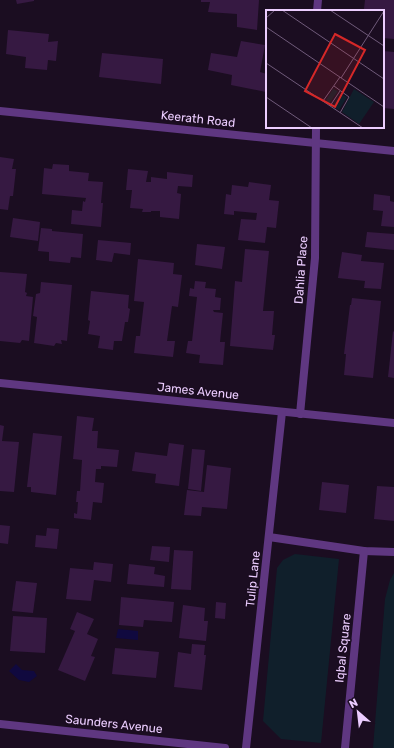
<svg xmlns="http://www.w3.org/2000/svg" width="394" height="748" font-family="Rubik,sans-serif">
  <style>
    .green { fill: #101f2b }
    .water { fill: #10093f }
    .building { fill: #361942 }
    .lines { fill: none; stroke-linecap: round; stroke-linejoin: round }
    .service { stroke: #5f3781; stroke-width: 8 }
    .minor { stroke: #5f3781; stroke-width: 8 }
    .tertiary { stroke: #5f3781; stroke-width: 8 }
    .labels { text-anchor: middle; stroke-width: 3; stroke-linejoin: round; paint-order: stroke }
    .street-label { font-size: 12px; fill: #eccdff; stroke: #1b0d21 }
    .inset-road { fill: none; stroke: #6f5a7a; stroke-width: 1 }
    .view { fill: #d62828; fill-opacity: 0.15; stroke: #d62828; stroke-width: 2 }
    .inset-edge { fill: none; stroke: #eccdff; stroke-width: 2 }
  </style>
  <rect width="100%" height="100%" fill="#1b0d21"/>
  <g class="green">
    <polygon points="295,554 339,559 321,743 281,739 263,721 277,568 283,560"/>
    <polygon points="394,573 394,748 373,748 385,599 390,580"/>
  </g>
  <g class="water">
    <polygon points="118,629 138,631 138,640 116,638"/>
    <polygon points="16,664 22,670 34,671 37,676 29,682 19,680 9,671"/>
  </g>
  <g class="building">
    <polygon points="16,0 34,0 34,1 17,4"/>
    <polygon points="201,0 259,0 257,30 237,27 237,14 208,12 210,2 201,2"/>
    <polygon points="365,0 394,0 394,39 383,38 383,11 367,11 367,9 364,9"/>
    <polygon points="8,30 49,34 48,42 58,41 56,61 48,60 47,70 25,68 26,57 6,54"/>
    <polygon points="241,41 265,45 260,72 267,74 266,92 231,85 232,75 208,70 211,53 237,57"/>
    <polygon points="383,51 394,52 394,109 383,108"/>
    <polygon points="102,53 163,59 161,84 99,77"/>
    <polygon points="0,157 14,159 12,169 16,169 13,196 10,196 8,210 0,209"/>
    <polygon points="53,164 69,165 69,171 89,173 88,181 103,182 101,203 103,203 101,227 71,224 72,210 82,211 83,201 85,202 86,198 42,194 44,168 52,169"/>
    <polygon points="128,169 148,171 146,182 151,182 151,177 167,179 167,172 193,175 192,187 178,186 177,193 181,194 179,219 160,217 160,211 151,211 151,212 142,212 143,209 130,208 132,190 126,190"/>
    <polygon points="249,182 271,185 269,200 279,201 276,228 267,227 265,243 238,240 241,219 256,220 257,213 234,211 234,215 224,214 226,194 231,195 232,185 248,187"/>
    <polygon points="374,194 390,196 390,201 394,202 394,227 381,226 383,211 373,210"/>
    <polygon points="13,218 40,222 38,241 10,237"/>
    <polygon points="41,228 52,229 52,231 83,234 81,258 71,257 70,263 49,261 49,252 38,251"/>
    <polygon points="367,232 394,234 394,250 365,247"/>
    <polygon points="98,240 131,243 130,255 114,253 112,262 96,260"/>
    <polygon points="197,244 225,247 222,269 195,265"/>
    <polygon points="245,249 269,251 263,311 274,311 272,335 275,335 273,350 230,346 235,281 242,282"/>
    <polygon points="342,252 362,255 361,261 384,263 381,289 364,288 365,281 338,278"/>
    <polygon points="138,259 174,263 173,274 182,275 178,307 172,306 167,341 175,341 173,357 134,353 136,336 140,336 144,302 134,301"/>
    <polygon points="0,272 27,274 25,292 27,293 26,296 33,297 29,341 22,340 20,343 0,341"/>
    <polygon points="195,281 206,282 205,288 216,289 215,297 221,298 220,310 213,310 214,312 223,313 220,342 225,342 223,365 199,363 200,355 186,353 188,341 192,341 197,297 189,296 190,288 194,289"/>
    <polygon points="41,282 72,285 67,341 61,340 62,344 56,343 54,346 34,343 37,317 33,316 36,294 40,293"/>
    <polygon points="91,291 129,295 128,308 130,309 128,322 125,322 122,341 114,341 113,350 98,348 100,336 88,334 90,321 88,320"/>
    <polygon points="352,298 381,301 373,378 344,375 346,354 344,354 350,305 351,305"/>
    <polygon points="393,331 394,332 394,378 388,377"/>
    <polygon points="77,416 94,418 92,431 98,431 97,448 119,450 117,467 101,466 101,469 96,469 95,482 104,483 102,503 93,502 91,520 74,518 74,513 77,514 78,502 76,502 77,491 80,491 82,460 73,459"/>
    <polygon points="0,425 4,426 2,441 19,442 14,492 0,491"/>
    <polygon points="33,433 62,436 56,495 31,492 31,487 27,487"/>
    <polygon points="169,443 184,445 179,486 155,483 156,474 132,471 135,452 167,456"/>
    <polygon points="192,449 205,450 201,491 188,489"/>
    <polygon points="207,465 231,468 227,509 202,507 201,516 184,515 187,490 204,492"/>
    <polygon points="322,482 349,485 346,513 319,510"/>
    <polygon points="377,486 394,487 394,521 374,519"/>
    <polygon points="0,525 10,526 8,544 0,543"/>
    <polygon points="47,528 59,529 57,549 35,547 36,535 46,536"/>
    <polygon points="152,546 170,547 169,562 150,560"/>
    <polygon points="174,550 193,551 191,590 171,589"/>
    <polygon points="94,562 113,564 111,582 94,580 91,601 66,599 70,568 93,570"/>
    <polygon points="129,564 155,567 154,574 165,576 164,587 127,584"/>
    <polygon points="16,581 37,583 33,613 12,611"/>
    <polygon points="121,597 174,602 172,622 144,620 143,627 119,625"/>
    <polygon points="216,602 226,603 225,619 215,618"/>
    <polygon points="183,605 205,608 204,621 208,621 206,641 179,638"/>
    <polygon points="77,612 94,619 87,634 98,639 91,656 95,657 85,681 58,670 75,631 70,629"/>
    <polygon points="13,616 47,618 45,653 10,651"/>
    <polygon points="192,644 205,645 204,655 206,655 202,690 174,687 178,652 191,654"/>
    <polygon points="115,648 159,652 156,678 112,674"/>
  </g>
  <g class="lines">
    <g class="service">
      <polyline points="269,537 364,551 394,552"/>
      <polyline points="345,748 364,551"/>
    </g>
    <g class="minor">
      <polyline points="317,11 318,0"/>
      <polyline points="0,111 394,151"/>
      <polyline points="0,383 394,423"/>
      <polyline points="300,414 315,258 316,127"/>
      <polyline points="246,748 282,412"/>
    </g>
    <polyline class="tertiary" points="0,724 225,748"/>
  </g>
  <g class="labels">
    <g class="street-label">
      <text transform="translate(198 119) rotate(6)" y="4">Keerath Road</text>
      <text transform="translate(301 270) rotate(-86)" y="4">Dahlia Place</text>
      <text transform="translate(198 391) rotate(6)" y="4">James Avenue</text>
      <text transform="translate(253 579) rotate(-84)" y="4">Tulip Lane</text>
      <text transform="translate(343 648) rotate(-84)" y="4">Iqbal Square</text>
      <text transform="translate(114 724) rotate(6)" y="4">Saunders Avenue</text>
    </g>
  </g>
  <g transform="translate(266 10)">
    <rect width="118" height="118" fill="#1b0d21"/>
    <path d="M67,79L72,81L63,94L60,90ZM88,79L108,92L93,114L76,102ZM75,84L81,87L73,100L67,96Z" fill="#101f2b"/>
    <path class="inset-road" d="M16,0L118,69M64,0L118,36M0,8L9,0M0,17L118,97M0,53L97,118M75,68L118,1M68,76L83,87L74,103M0,87L46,118M57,91L74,67M64,96L74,81"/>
    <path class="view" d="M69,24L99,40L69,97L39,81Z"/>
    <rect width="118" height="118" class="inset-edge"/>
  </g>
  <g transform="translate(358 712) rotate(332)" stroke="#1b0d21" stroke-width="3" paint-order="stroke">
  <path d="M0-3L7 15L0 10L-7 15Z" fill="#eccdff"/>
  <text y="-6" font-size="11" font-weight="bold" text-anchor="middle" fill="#eccdff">N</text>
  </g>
</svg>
